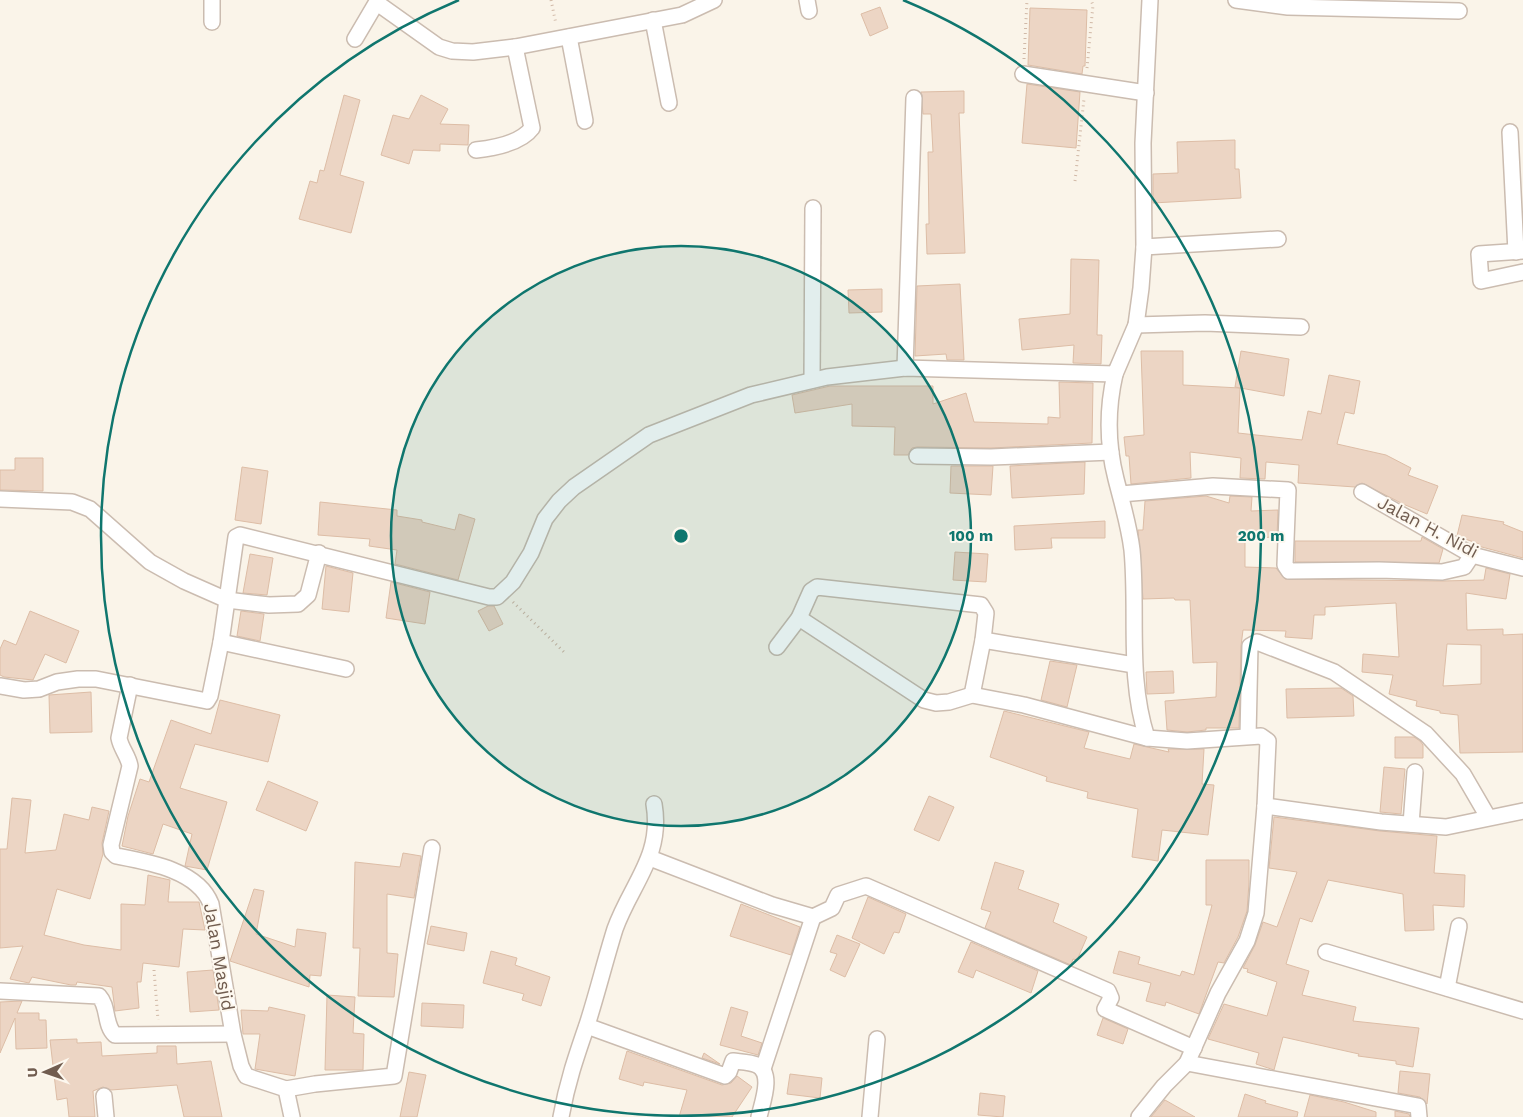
<svg xmlns="http://www.w3.org/2000/svg" width="1523" height="1117" font-family="'Work Sans',sans-serif">
  <style>
    .building { fill: #ecd5c4; stroke: #ddbda6; fill-rule: evenodd }
    .lines { fill: none; stroke-linecap: round; stroke-linejoin: round }
    .street-casing { stroke: #cbbcb0; stroke-width: 18 }
    .path { stroke: #d1b9a7; stroke-width: 3; stroke-dasharray: 1 4; stroke-linecap: butt }
    .street { stroke: #fff; stroke-width: 15 }
    .ring { fill: none; stroke: #0f766e; stroke-width: 2.5 }
    .labels { text-anchor: middle; stroke-width: 4; stroke-linejoin: round; paint-order: stroke }
    .street-label { font-size: 18px; fill: #715d50; stroke: #fdf8ef }
    .centre { fill: #0f766e; stroke: #fdf8ef; stroke-width: 2.5 }
    .ring-label { font-size: 15px; text-anchor: middle; font-weight: bold; fill: #0f766e; stroke: #fdf8ef; stroke-width: 4; stroke-linejoin: round; paint-order: stroke }
  </style>
  <rect width="100%" height="100%" fill="#faf4e9"/>
  <g class="building">
    <polygon points="880,7 888,28 870,36 861,14"/>
    <polygon points="1030,8 1087,10 1085,66 1083,66 1082,74 1028,65"/>
    <polygon points="1027,84 1080,92 1076,148 1022,143"/>
    <polygon points="964,91 964,113 959,113 965,253 927,254 926,224 929,224 928,152 933,152 931,114 923,114 921,92"/>
    <polygon points="344,95 360,100 340,175 364,182 351,233 299,219 310,181 317,183 320,170 324,171"/>
    <polygon points="421,95 448,109 440,124 469,125 468,145 440,144 440,151 413,150 409,164 381,155 393,115 409,119"/>
    <polygon points="1235,140 1235,169 1239,169 1241,198 1153,203 1153,174 1178,173 1177,142"/>
    <polygon points="1071,259 1099,260 1097,335 1102,335 1101,364 1073,363 1074,345 1022,350 1019,319 1070,314"/>
    <polygon points="960,284 964,360 947,360 946,354 915,356 917,286"/>
    <polygon points="882,289 882,312 849,313 848,290"/>
    <polygon points="1141,351 1183,351 1183,385 1240,388 1238,433 1302,440 1308,411 1321,414 1329,375 1360,381 1354,414 1345,412 1337,444 1386,455 1411,468 1408,475 1438,486 1427,514 1403,504 1362,483 1355,487 1298,483 1299,465 1266,462 1265,479 1240,478 1241,458 1190,452 1191,478 1131,484 1129,456 1126,456 1124,437 1144,435"/>
    <polygon points="1241,351 1289,359 1284,396 1235,387"/>
    <polygon points="1059,382 1093,383 1092,443 991,448 917,447 912,448 908,455 894,455 895,427 852,426 852,404 795,413 792,395 830,386 933,386 933,404 966,393 974,422 1048,424 1048,417 1060,418"/>
    <polygon points="15,458 43,458 43,491 0,490 0,470 15,470"/>
    <polygon points="1085,462 1084,494 1012,498 1010,466"/>
    <polygon points="951,466 993,466 991,495 950,493"/>
    <polygon points="242,467 268,471 261,524 235,520"/>
    <path d="M1206,496L1229,503L1230,496L1252,497L1251,511L1278,510L1277,537L1245,538V567L1276,568L1285,579L1442,581L1484,580L1486,568L1510,574L1506,599L1466,593L1467,630L1503,629V635L1523,634V752L1460,753L1458,715L1440,713V711L1416,706L1417,701L1389,694L1393,675L1362,672L1363,654L1399,657L1396,603L1325,607V615H1314L1312,639L1285,637L1286,631L1243,630L1241,646L1239,728H1206V730L1187,732L1167,730L1165,701L1216,697L1217,662L1193,663L1190,600H1175L1174,598L1143,599L1138,530H1143L1145,501ZM1447,644L1481,645V684L1443,686Z"/>
    <polygon points="320,502 397,510 397,516 422,520 422,522 455,530 459,514 475,519 458,580 395,564 397,550 369,546 370,539 318,535"/>
    <polygon points="1462,515 1504,522 1503,524 1523,532 1523,558 1478,546 1479,544 1457,536"/>
    <polygon points="1105,521 1105,538 1051,538 1052,548 1015,550 1014,526"/>
    <polygon points="1422,537 1443,549 1439,563 1295,562 1295,541 1421,541"/>
    <polygon points="955,552 988,554 986,582 953,580"/>
    <polygon points="250,554 273,558 267,595 243,593"/>
    <polygon points="326,566 353,573 349,612 322,609"/>
    <polygon points="391,582 430,592 425,624 386,618"/>
    <polygon points="488,606 494,606 503,624 489,631 478,611"/>
    <polygon points="30,611 79,631 66,663 45,654 33,680 4,677 0,675 0,649 4,640 16,645"/>
    <polygon points="241,611 264,614 260,641 237,636"/>
    <polygon points="1050,661 1077,665 1067,707 1041,700"/>
    <polygon points="1173,671 1174,693 1147,694 1146,672"/>
    <polygon points="1341,688 1353,696 1354,716 1287,718 1286,689"/>
    <polygon points="91,692 92,732 50,733 49,695"/>
    <polygon points="220,700 280,715 268,762 195,744 180,788 227,802 207,870 185,866 192,834 163,824 153,854 122,846 128,816 140,779 149,782 171,720 211,734"/>
    <polygon points="1004,711 1089,732 1084,748 1130,759 1134,744 1169,752 1168,749 1204,749 1202,784 1214,785 1208,835 1162,830 1158,861 1132,857 1138,809 1087,798 1088,792 1046,781 1047,777 990,757"/>
    <polygon points="1395,737 1414,737 1420,741 1423,745 1423,758 1395,758"/>
    <polygon points="1384,767 1405,769 1401,814 1380,812"/>
    <polygon points="268,781 318,802 306,831 256,810"/>
    <polygon points="929,796 954,807 939,841 914,830"/>
    <polygon points="12,798 31,800 25,853 56,850 64,814 89,820 92,807 109,811 102,843 103,854 90,899 57,889 44,935 84,945 121,950 121,904 145,905 148,875 170,880 168,902 199,902 205,930 183,929 179,967 143,963 141,982 137,982 139,1008 115,1011 112,987 77,982 76,985 71,985 32,977 29,983 10,979 23,946 0,948 0,849 7,849"/>
    <polygon points="1274,817 1380,831 1437,836 1434,873 1465,875 1464,907 1433,905 1434,930 1405,931 1403,894 1328,880 1312,922 1300,918 1286,964 1309,971 1302,995 1356,1007 1353,1021 1419,1028 1413,1067 1396,1064 1396,1061 1358,1056 1359,1054 1283,1037 1274,1070 1256,1064 1259,1053 1208,1039 1224,1004 1267,1016 1277,982 1247,972 1248,969 1243,968 1255,945 1263,922 1277,927 1297,872 1269,868"/>
    <polygon points="403,853 421,856 414,898 387,894 387,953 398,954 394,997 358,996 360,948 353,948 355,862 400,867"/>
    <polygon points="1206,860 1249,860 1249,883 1247,911 1238,937 1224,963 1218,962 1199,1014 1166,1002 1165,1006 1146,1001 1151,983 1113,973 1119,951 1140,957 1138,964 1180,976 1182,971 1194,975 1212,905 1206,905"/>
    <polygon points="995,862 1024,871 1018,889 1059,904 1053,922 1087,937 1077,960 1073,959 1071,965 985,928 991,912 981,909"/>
    <polygon points="254,889 264,891 256,934 295,947 297,929 326,933 321,976 310,975 309,987 230,961"/>
    <polygon points="868,897 906,914 899,933 894,932 884,954 852,938"/>
    <polygon points="741,904 800,927 791,955 730,936"/>
    <polygon points="431,926 467,933 464,951 427,944"/>
    <polygon points="837,935 860,944 845,977 830,970 837,954 830,952"/>
    <polygon points="971,942 1038,971 1031,993 976,970 973,978 958,972"/>
    <polygon points="491,951 517,958 515,965 550,977 541,1006 522,1000 524,994 483,983"/>
    <polygon points="213,970 219,1010 190,1012 187,972"/>
    <polygon points="327,995 355,997 353,1033 364,1034 363,1070 325,1070"/>
    <polygon points="22,1001 17,1013 39,1013 39,1020 46,1020 47,1048 16,1049 15,1018 0,1053 0,1002"/>
    <polygon points="422,1003 464,1005 463,1028 421,1026"/>
    <polygon points="269,1007 305,1015 295,1076 255,1069 260,1034 243,1034 241,1010 268,1011"/>
    <polygon points="731,1007 748,1012 741,1036 762,1043 758,1055 720,1045"/>
    <polygon points="1103,1018 1128,1029 1123,1044 1097,1035"/>
    <polygon points="77,1039 77,1043 101,1042 102,1056 157,1053 157,1046 176,1046 177,1064 211,1061 222,1117 184,1117 177,1085 111,1090 103,1087 93,1091 95,1117 69,1117 67,1098 57,1100 50,1040"/>
    <polygon points="627,1051 722,1085 731,1083 737,1076 752,1087 732,1117 679,1117 687,1090 644,1082 643,1086 619,1079"/>
    <polygon points="704,1053 720,1064 702,1058"/>
    <polygon points="1400,1071 1430,1074 1427,1104 1420,1097 1398,1093"/>
    <polygon points="409,1072 426,1075 417,1117 400,1117"/>
    <polygon points="790,1074 822,1078 820,1098 787,1094"/>
    <polygon points="980,1093 1005,1096 1003,1117 978,1115"/>
    <polygon points="1245,1094 1266,1101 1265,1103 1298,1112 1297,1117 1238,1117"/>
    <polygon points="1310,1095 1344,1102 1376,1112 1376,1117 1304,1117"/>
    <polygon points="1165,1100 1195,1117 1151,1117"/>
    <polygon points="1395,1111 1409,1114 1410,1117 1395,1117"/>
  </g>
  <g class="lines">
    <g class="street-casing">
      <g id="street">
        <polyline points="807,0 809,11"/>
        <polyline points="1236,0 1288,7 1459,11"/>
        <polyline points="377,3 439,47 452,51 473,52 515,47 682,15 714,0"/>
        <polyline points="653,20 669,103"/>
        <polyline points="212,22 212,0"/>
        <polyline points="569,37 585,121"/>
        <polyline points="355,39 378,0"/>
        <polyline points="1023,74 1146,93"/>
        <polyline points="1510,132 1516,252"/>
        <path d="M476,150C494,148 521,143 532,128L515,47"/>
        <polyline points="1144,247 1278,239"/>
        <polyline points="1523,251 1479,254 1481,281 1523,272"/>
        <polyline points="1136,325 1205,323 1301,327"/>
        <polyline points="905,368 914,98"/>
        <path d="M1115,374C1107,409 1107,444 1116,479C1122,503 1129,525 1132,550C1138,613 1127,676 1147,738L1187,741L1261,736L1268,741L1265,806L1256,913L1247,941L1218,993L1187,1063L1164,1086L1139,1117"/>
        <polyline points="812,380 813,208"/>
        <polyline points="917,456 991,457 1111,452"/>
        <polyline points="1362,492 1472,555 1523,568"/>
        <polyline points="1121,494 1213,486 1288,490 1285,565 1289,571 1379,570 1442,572 1464,567 1472,555"/>
        <polyline points="0,499 72,502 90,509 150,562 184,581 227,600 269,605 298,604 308,595 319,553"/>
        <polyline points="799,618 924,700 936,703 949,702 972,695 1024,705 1147,738"/>
        <polyline points="221,642 346,669"/>
        <polyline points="777,647 799,618 811,591 817,587 981,605 986,613 983,640"/>
        <path d="M130,685L119,738C121,749 128,755 130,766L111,845L112,852L116,856C148,862 198,870 211,904L233,1034L241,1066L246,1076L286,1089L292,1117"/>
        <polyline points="0,686 24,690 39,689 57,682 78,679 96,679 207,701 210,696 221,642 236,537 240,535 489,597 497,597 513,582 531,553 545,519 559,501 574,487 649,435 751,395 827,377 905,368 1115,374 1136,325 1141,288 1144,247 1143,143 1150,0"/>
        <polyline points="972,695 983,640 1134,665"/>
        <polyline points="1248,736 1250,646 1257,642 1334,672 1426,734 1463,774 1488,817"/>
        <polyline points="1265,806 1381,822 1446,827 1523,811"/>
        <polyline points="1411,824 1415,772"/>
        <polyline points="650,858 772,905 813,917 832,908 838,895 866,886 1108,991 1111,998 1105,1009 1194,1048"/>
        <polyline points="1326,952 1523,1011"/>
        <polyline points="1447,988 1459,926"/>
        <path d="M0,991L99,996C109,1007 104,1025 115,1035L233,1034"/>
        <path d="M587,1026L725,1076L729,1072L733,1061C741,1062 750,1062 757,1065C774,1073 762,1103 759,1117"/>
        <polyline points="1187,1063 1418,1106 1419,1117"/>
        <polyline points="763,1069 813,917"/>
        <polyline points="286,1089 315,1084 394,1076 432,848"/>
        <polyline points="104,1096 106,1117"/>
        <path d="M561,1117C567,1083 576,1057 587,1025C597,994 605,961 615,929C631,884 663,856 654,804"/>
        <polyline points="870,1117 877,1039"/>
      </g>
    </g>
    <g class="path">
      <polyline points="551,0 556,24"/>
      <polyline points="1024,59 1027,0"/>
      <polyline points="1087,68 1093,5 1091,0"/>
      <polyline points="1075,181 1084,99"/>
      <polyline points="513,602 565,653"/>
      <polyline points="154,970 158,1020"/>
    </g>
    <use href="#street" class="street"/>
  </g>
  <circle cx="681" cy="536" r="290" fill="#0f766e" fill-opacity=".12"/>
  <g class="ring">
    <circle cx="681" cy="536" r="290"/>
    <path d="M903 0A580 580 0 1 1 459 0"/>
  </g>
  <g class="labels">
    <g class="street-label">
      <text transform="translate(1428 527) rotate(28)" y="6">Jalan H. Nidi</text>
      <text transform="translate(219 957) rotate(80)" y="6">Jalan Masjid</text>
    </g>
  </g>
  <circle cx="681" cy="536" r="8" class="centre"/>
  <g class="ring-label">
    <text x="971" y="541">100 m</text>
    <text x="1261" y="541">200 m</text>
  </g>
  <g transform="translate(45 1072) rotate(268)" stroke="#fdf8ef" stroke-width="4" paint-order="stroke">
  <path d="M0-4L9 19L0 12L-9 19Z" fill="#715d50"/>
  <text y="-8" font-size="14" font-weight="bold" text-anchor="middle" fill="#715d50">U</text>
  </g>
</svg>
